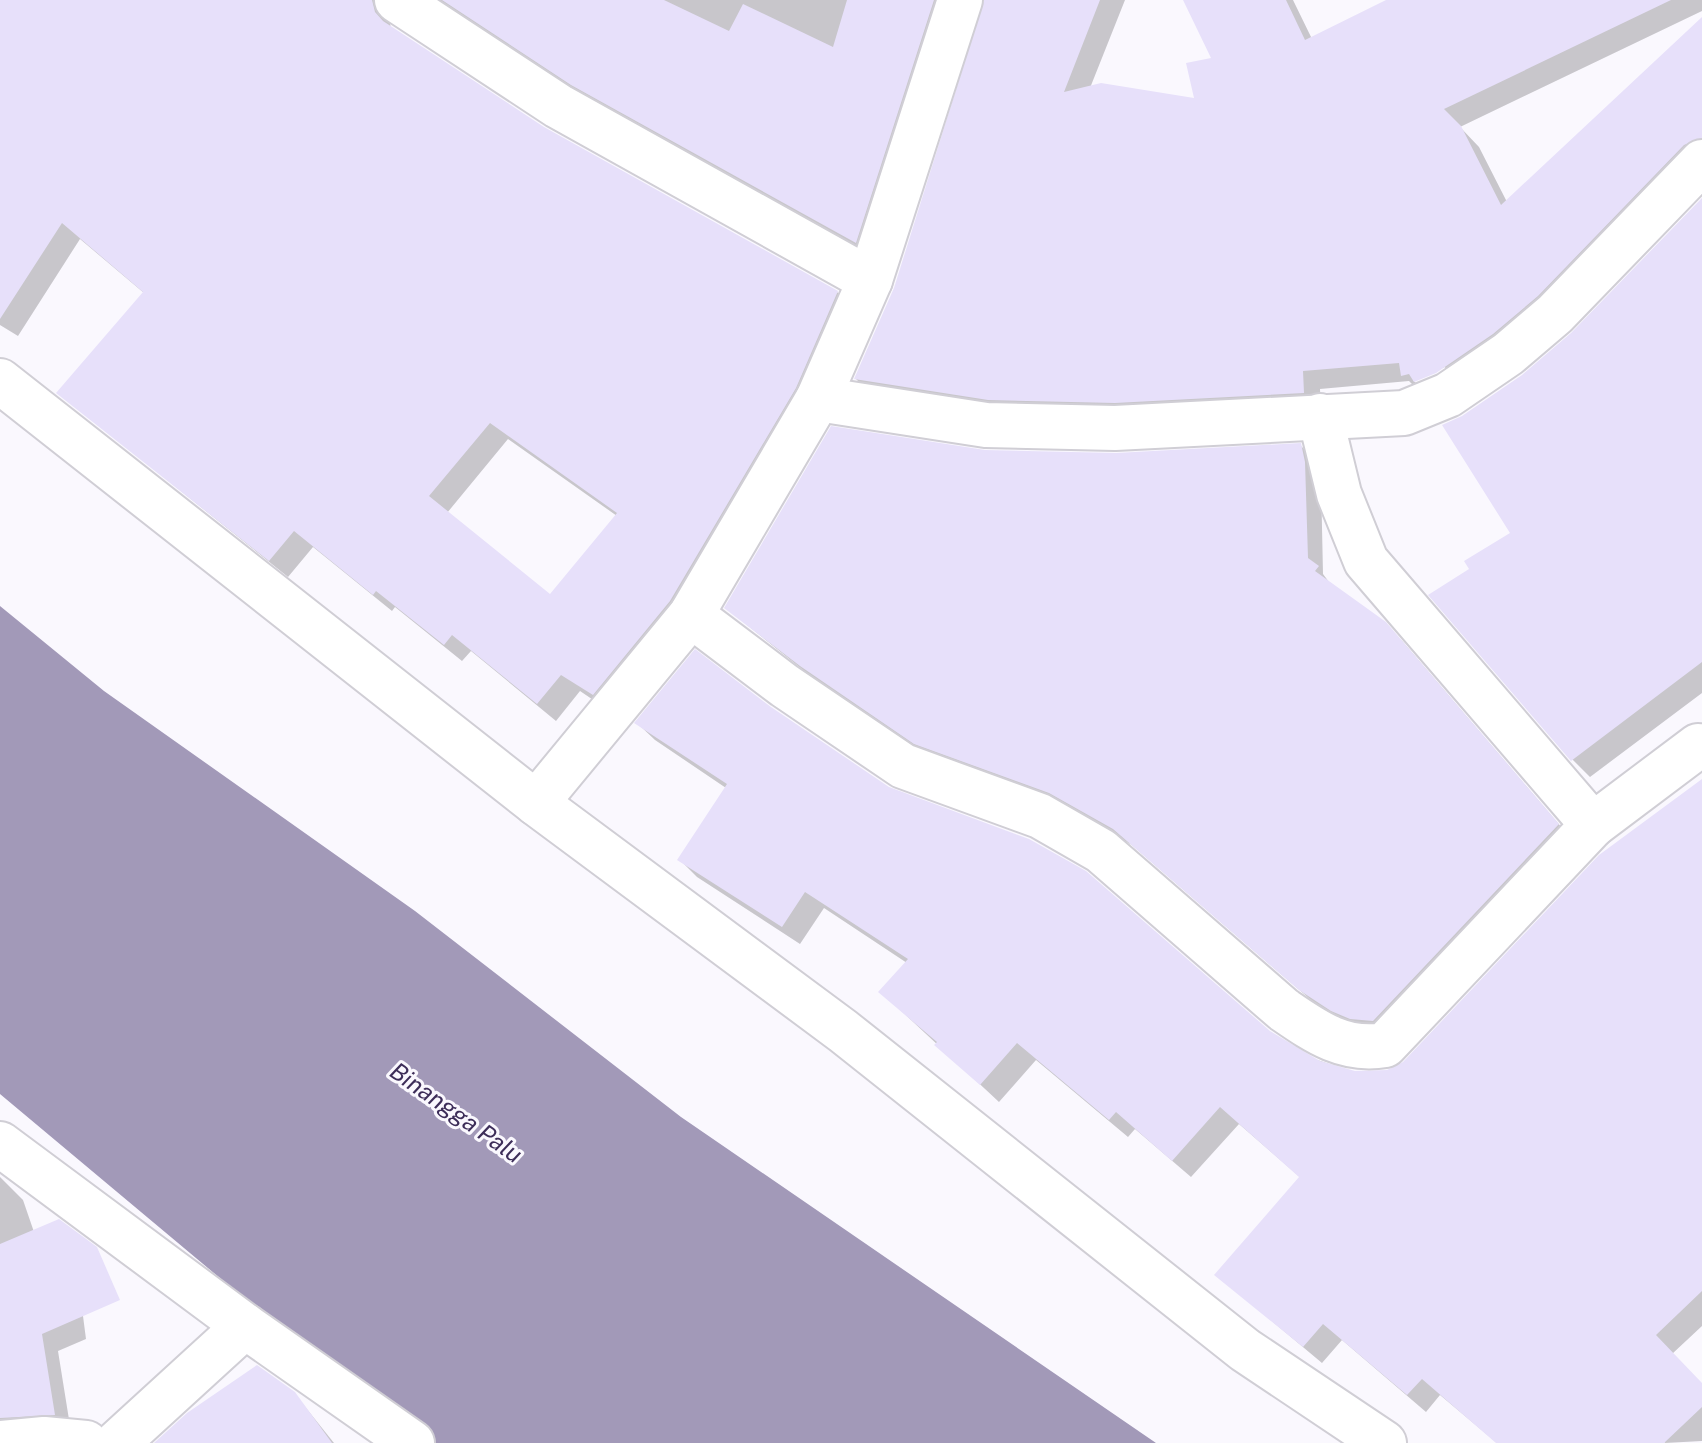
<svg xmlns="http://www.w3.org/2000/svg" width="1702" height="1443" font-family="'Public Sans',sans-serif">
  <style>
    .water { fill: #a299b8 }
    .shadow { fill: #0003; fill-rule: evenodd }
    .building { fill: #e7e0fa; fill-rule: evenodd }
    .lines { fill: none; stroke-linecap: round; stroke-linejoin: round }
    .minor-casing { stroke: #d0ced5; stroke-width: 48 }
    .minor { stroke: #fff; stroke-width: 44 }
    .labels { text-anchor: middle; stroke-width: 6; stroke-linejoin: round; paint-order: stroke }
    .water-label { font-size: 24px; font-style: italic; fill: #3d2d59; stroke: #faf8fe }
  </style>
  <rect width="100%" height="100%" fill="#faf8fe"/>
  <polygon class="water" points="0,606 104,691 415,911 681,1117 1156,1443 417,1443 0,1094"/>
  <g class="shadow">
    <path d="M0,0H398L389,17L391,29L545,130L837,292L855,310L611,712L580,691L556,721L471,651L462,661L395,607L392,611L313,547L288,577L59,393L144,293L80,239L18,336L0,325ZM508,439L617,516L550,597L447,513Z"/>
    <polygon points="436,0 960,0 874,260 591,102"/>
    <path d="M986,0H1125L1090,88L1197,101L1214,59L1185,0H1293L1312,39L1391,0H1702V11L1460,127L1479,147L1507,202L1702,19V162L1556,313L1421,393L1409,381L1320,389L1321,410L1134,420L874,397L856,379L896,288ZM1445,367L1446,371L1416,383L1413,380Z"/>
    <polygon points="1702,201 1702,693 1590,777 1572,759 1472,570 1512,534 1463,417 1523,376 1573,334"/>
    <polygon points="1300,445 1317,462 1321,480 1323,574 1332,586 1402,641 1574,842 1390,1036 1359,1031 1318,1006 1132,845 1067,808 933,759 818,682 726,608 985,452 1116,455"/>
    <polygon points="770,708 888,789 1306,1056 1355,1073 1388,1072 1404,1064 1702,780 1702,1326 1672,1354 1702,1385 1702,1441 1665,1443 1656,1433 1647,1443 1497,1443 1440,1395 1426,1412 1342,1340 1322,1363 1217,1275 1301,1178 1239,1124 1191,1177 1135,1129 1128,1137 1036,1060 999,1102 881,992 907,963 824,908 800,944 697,877 679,859 726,788 655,740 637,723"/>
    <polygon points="0,1177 23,1200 34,1232 73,1239 86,1339 58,1351 71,1432 15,1435 0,1420"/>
    <polygon points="294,1393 334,1443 193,1443"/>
  </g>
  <g class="building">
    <path d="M0,0H372L375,12L383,21L544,127L838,291L796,388L670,601L593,695L561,675L537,704L452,635L444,645L376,591L373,595L294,531L269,561L56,393L143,292L62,223L0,319ZM490,423L617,513L550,594L429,496Z"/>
    <polygon points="442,0 664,0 729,31 743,4 833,47 847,0 934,0 856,243 571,85"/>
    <polygon points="984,0 1100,0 1064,92 1101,83 1194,98 1186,63 1211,58 1183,0 1286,0 1305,40 1386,0 1671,0 1444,109 1461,126 1501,205 1702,17 1702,138 1684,145 1538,296 1493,334 1436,373 1414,382 1409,374 1401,376 1399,363 1303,371 1304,393 1115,403 988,400 854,379 894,288"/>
    <polygon points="1702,198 1702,662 1571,761 1428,595 1469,569 1464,561 1510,533 1442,425 1462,416 1522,375 1571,333"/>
    <polygon points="831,426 985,450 1116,453 1301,443 1305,462 1308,558 1319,566 1315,571 1386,622 1559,824 1373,1021 1350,1019 1331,1011 1299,990 1113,829 1049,793 914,744 800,666 724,608"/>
    <polygon points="695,649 771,707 889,787 1029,839 1086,871 1270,1031 1320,1061 1355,1071 1387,1070 1403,1062 1599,855 1702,779 1702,1291 1656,1335 1702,1383 1702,1407 1664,1443 1496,1443 1422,1379 1407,1395 1323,1324 1303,1347 1214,1275 1299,1177 1220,1107 1172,1161 1116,1112 1109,1120 1017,1043 980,1085 934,1045 937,1042 878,992 908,959 805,892 782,927 677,860 727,784 634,723"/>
    <polygon points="59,1219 97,1247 120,1300 42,1334 55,1415 0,1418 0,1244"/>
    <polygon points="257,1365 295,1392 332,1443 154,1443 187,1413"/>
  </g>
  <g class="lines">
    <g class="minor-casing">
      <g id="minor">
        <polyline points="397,0 558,106 870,280"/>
        <polyline points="0,381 536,803 843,1031 1245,1350 1384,1443"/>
        <polyline points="818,399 986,425 1115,428 1404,413 1448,395 1508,354 1555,314 1702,162"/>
        <path d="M691,615L785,686L903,766L1040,816L1101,851L1284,1010C1316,1032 1344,1052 1385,1045L1593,825L1366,561L1339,494L1320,416"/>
        <polyline points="536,803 691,615 818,399 870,280 960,0"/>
        <polyline points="1593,825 1698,746"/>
        <polyline points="0,1144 245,1326 412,1443"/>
        <polyline points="1,1443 44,1439 86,1443"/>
        <polyline points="117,1443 245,1326"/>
      </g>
    </g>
    <use href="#minor" class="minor"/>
  </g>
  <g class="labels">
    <g class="water-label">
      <text transform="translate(456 1113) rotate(35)" y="8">Binangga Palu</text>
    </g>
  </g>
</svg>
